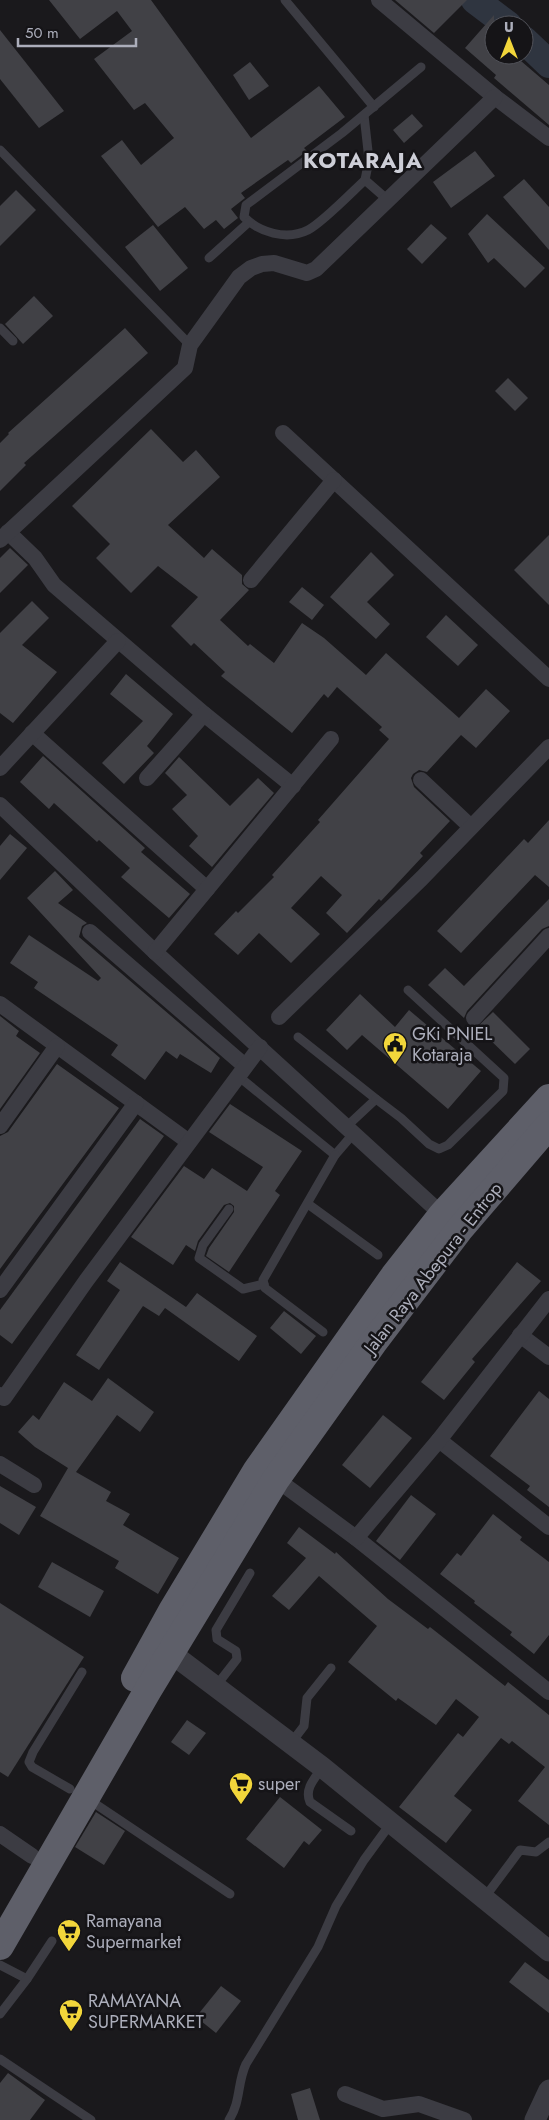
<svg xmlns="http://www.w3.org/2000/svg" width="549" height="2120" font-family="Jost,sans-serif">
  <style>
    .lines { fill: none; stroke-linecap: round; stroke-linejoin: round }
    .river { stroke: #2f3540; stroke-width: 28 }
    .building { fill: #414146 }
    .service { stroke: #3c3c43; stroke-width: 9 }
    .minor { stroke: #3c3c43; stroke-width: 16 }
    .tertiary { stroke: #3c3c43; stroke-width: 21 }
    .trunk { stroke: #5e5f69; stroke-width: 28 }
    .labels { text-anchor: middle; stroke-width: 5; stroke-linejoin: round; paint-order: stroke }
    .poi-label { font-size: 18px; fill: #acaebb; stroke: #151417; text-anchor: start }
    .street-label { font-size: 18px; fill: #acaebb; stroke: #151417 }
    .district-label { font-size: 22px; font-weight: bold; letter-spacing: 1px; fill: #cdced7; stroke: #151417 }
  </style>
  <rect width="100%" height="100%" fill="#1a191c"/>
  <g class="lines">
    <g class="river">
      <polyline points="475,0 508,25"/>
      <polyline points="524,40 549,64"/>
    </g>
  </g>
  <g class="building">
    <polygon points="49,0 151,0 251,138 319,86 345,117 304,148 307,151 291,163 288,160 241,193 245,198 231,209 238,218 224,229 216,220 204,229 185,207 158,227 101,156 122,140 141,165 174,138 145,103 134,110 94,59 132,31 117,11 80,39"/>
    <polygon points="395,0 467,0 434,33"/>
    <polygon points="494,15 494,55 514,55 549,85 549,125 494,78 496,75 465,48"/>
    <polygon points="0,30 64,111 39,128 0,79"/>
    <polygon points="250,62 269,86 249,100 233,75"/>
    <polygon points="412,114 423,126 404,143 393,130"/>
    <polygon points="475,151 495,176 451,208 433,182"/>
    <polygon points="524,179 549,207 549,250 503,197"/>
    <polygon points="16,190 36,210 0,246 0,206"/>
    <polygon points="487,214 545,268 525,288 494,258 488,263 468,234"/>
    <polygon points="431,224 447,238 422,264 407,249"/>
    <polygon points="153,225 188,268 160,291 125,247"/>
    <polygon points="34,296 53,316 23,344 5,324"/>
    <polygon points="125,328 148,353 24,463 26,465 0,491 0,443 9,434 8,433"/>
    <polygon points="508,378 528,398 515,411 495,391"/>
    <polygon points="151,429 183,462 196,450 220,477 168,525 204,558 212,549 242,575 242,584 249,590 220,620 248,646 250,644 274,663 302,623 324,638 366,675 386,653 459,718 486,689 510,711 476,748 461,735 427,772 419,770 413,774 411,778 414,787 450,821 420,853 423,856 381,901 379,899 347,933 326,913 342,895 321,876 291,908 320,934 291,963 259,933 238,955 214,934 236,911 238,913 274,877 272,875 320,822 318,820 389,739 379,730 382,727 337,687 328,698 324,694 292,733 221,676 225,672 194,643 191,646 171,626 198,597 158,566 131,593 96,558 110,544 72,506"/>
    <polygon points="549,535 549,605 514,570"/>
    <polygon points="10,548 28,565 0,593 0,558"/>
    <polygon points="371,552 394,575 367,602 390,624 376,639 330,597"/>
    <polygon points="302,587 324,605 312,620 289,602"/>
    <polygon points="32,601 49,618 22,645 57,672 13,723 0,713 0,633"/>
    <polygon points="446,615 478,645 458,666 426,637"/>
    <polygon points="126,674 173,714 147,746 154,753 124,784 102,763 143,721 110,694"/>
    <polygon points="43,756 145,848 141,852 190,894 169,918 121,877 130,868 99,840 97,842 54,803 49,809 20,782"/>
    <polygon points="179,757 230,806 258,778 274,793 212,867 189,846 198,836 172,809 187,795 165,773"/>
    <polygon points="549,820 549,887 535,875 461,953 437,931 524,839 528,843"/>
    <polygon points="10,834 27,848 0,880 0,846"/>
    <polygon points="55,871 73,890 58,903 87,923 82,926 79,937 220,1058 211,1073 180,1054 177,1059 166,1051 145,1080 111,1055 118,1045 34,988 38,982 10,963 29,935 98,981 101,978 27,898"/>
    <polygon points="549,899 549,926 542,929 467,1011 464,1018 428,985 445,968 464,986"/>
    <polygon points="360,994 395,1027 409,1010 481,1071 448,1109 362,1035 347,1050 326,1030"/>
    <polygon points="493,1012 530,1049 515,1064 477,1027"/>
    <polygon points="0,1016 19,1031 16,1036 40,1053 0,1109"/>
    <polygon points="57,1064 119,1108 0,1269 0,1136 8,1132"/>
    <polygon points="230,1104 302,1151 275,1191 280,1195 229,1272 206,1256 209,1248 234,1212 234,1206 230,1203 224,1205 198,1241 195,1251 186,1245 173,1265 131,1237 184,1166 204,1179 212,1168 247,1191 263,1167 209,1132"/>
    <polygon points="140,1119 164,1136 12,1344 0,1335 0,1310"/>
    <polygon points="120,1262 186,1307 197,1293 257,1336 239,1361 165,1308 159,1316 143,1306 99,1370 76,1355 120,1290 107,1281"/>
    <polygon points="517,1262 541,1281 472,1359 475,1362 444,1400 421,1382"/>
    <polygon points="284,1311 316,1336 301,1354 270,1328"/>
    <polygon points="108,1378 154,1412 140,1432 117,1415 76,1472 111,1492 106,1501 130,1514 123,1525 179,1558 158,1594 115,1568 119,1561 40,1516 68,1468 35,1447 18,1432 33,1415 39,1420 64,1382 92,1401"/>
    <polygon points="539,1391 549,1399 549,1507 527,1490 530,1486 490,1456"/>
    <polygon points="383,1415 412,1438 370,1488 342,1465"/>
    <polygon points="0,1486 36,1507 19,1535 0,1523"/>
    <polygon points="411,1495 436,1514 400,1560 376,1541"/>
    <polygon points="493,1514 522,1537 520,1540 549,1562 549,1635 534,1654 510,1635 512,1632 474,1603 475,1601 440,1574 457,1553 461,1556"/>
    <polygon points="299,1527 335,1554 336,1552 388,1599 428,1629 430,1627 505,1686 508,1682 549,1715 549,1825 518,1801 545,1767 512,1741 509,1744 501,1738 454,1796 472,1810 446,1843 399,1807 458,1733 463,1737 479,1717 456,1699 436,1725 398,1698 396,1701 348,1662 377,1626 319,1576 289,1610 272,1596 306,1558 287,1543"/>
    <polygon points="52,1562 104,1591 90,1617 38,1587"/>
    <polygon points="0,1603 84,1657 8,1777 0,1772"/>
    <polygon points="187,1720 206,1733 189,1755 171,1742"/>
    <polygon points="280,1797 322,1830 309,1845 304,1841 284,1868 246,1839"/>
    <polygon points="96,1812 125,1831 104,1865 75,1847"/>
    <polygon points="525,1962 549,1980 549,2013 509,1982"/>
    <polygon points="221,1986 241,2001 216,2033 196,2017"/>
    <polygon points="8,2073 45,2100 30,2120 0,2120 0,2083"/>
    <polygon points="310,2088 320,2120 298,2120 291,2094"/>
  </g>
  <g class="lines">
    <g class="service">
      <polyline points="285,0 374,107"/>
      <polyline points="364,115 369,160 365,180"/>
      <polyline points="0,150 190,345"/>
      <path d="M389,201L365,180C352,192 322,223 308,230C286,241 259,232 244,217L246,205L342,133L421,67"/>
      <polyline points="209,258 249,222"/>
      <polyline points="0,328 13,341"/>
      <polyline points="298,1037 376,1099 346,1127"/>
      <polyline points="238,1076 335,1155 354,1133"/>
      <polyline points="376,1099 401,1118 429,1144 439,1149 448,1145 503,1091 504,1078 408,990"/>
      <polyline points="308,1204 378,1255"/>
      <polyline points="229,1209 203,1245 199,1258 243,1289 264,1284"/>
      <polyline points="323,1332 265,1288 263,1280 335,1155"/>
      <polyline points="216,1686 237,1659 236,1651 217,1639 216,1630 250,1573"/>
      <polyline points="291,1743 304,1726 307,1698 331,1668"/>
      <path d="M322,1768C315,1778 304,1789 310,1802L351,1831"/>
      <polyline points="70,1789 32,1767 29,1762 33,1752 82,1672"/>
      <polyline points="88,1799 230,1894"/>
      <polyline points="485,1897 520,1850 536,1852 549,1842"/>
      <polyline points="0,1965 27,1979"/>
      <polyline points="0,2014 27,1979 52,1941"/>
      <polyline points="0,2059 91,2120"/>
      <path d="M229,2120C241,2102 237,2083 246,2064L318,1947L336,1906L364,1860L391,1823"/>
    </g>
    <g class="minor">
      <polyline points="379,0 495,97 549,138"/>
      <polyline points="283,433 549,679"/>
      <polyline points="8,532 35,558 54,585 204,714 293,786"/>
      <polyline points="0,540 185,368 190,345 239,277 251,268 262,264 274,263 307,273 316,269 495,97"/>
      <polyline points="251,580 334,480"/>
      <polyline points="32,733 207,889"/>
      <polyline points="0,768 118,641"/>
      <polyline points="147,778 204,714"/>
      <polyline points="421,780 471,827"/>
      <polyline points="0,805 155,952 448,1220"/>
      <polyline points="90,932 245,1066"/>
      <polyline points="155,952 331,739"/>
      <polyline points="0,1004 189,1142"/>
      <polyline points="279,1017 422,878 549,747"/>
      <polyline points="474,1018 549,936"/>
      <polyline points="0,1126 57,1046"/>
      <polyline points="0,1290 136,1103"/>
      <polyline points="520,1335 549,1357"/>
      <polyline points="0,1395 4,1398 86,1281 260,1047"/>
      <polyline points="439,1440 549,1527"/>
      <polyline points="0,1464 34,1485"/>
      <polyline points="276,1479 356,1538 549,1692"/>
      <polyline points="356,1538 439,1440 549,1299"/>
      <polyline points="0,1834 32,1856"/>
      <polyline points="345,2094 383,2109 419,2104 464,2120"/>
    </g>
    <g class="tertiary">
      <polyline points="171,1653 322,1767 549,1951"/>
      <polyline points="535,2120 549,2090"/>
    </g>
    <g class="trunk">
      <polyline points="135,1678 172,1611 257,1470 394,1276 442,1215 549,1098"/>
      <polyline points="0,1946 148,1690 276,1479 373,1343 459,1230 549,1125"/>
    </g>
  </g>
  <defs>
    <g id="civic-pin" transform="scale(1.25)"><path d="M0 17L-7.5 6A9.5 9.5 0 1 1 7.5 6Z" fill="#f2d63b" stroke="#151417"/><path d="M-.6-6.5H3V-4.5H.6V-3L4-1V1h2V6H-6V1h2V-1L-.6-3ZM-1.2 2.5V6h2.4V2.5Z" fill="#111"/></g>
    <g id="supermarket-pin" transform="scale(1.25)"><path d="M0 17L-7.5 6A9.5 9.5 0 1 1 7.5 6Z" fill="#f2d63b" stroke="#151417"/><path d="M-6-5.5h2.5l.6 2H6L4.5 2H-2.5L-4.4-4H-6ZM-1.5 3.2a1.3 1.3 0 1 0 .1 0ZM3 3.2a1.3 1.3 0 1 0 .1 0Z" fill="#111"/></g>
  </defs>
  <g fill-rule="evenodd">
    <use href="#civic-pin" x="395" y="1044"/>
    <use href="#supermarket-pin" x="241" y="1784"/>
    <use href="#supermarket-pin" x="69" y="1931"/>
    <use href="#supermarket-pin" x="71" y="2011"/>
  </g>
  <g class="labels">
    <g class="poi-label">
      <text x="412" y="1040">GKi PNIEL<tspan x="412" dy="21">Kotaraja</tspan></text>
      <text x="258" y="1790">super</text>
      <text x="86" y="1927">Ramayana<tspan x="86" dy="21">Supermarket</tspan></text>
      <text x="88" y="2007">RAMAYANA<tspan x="88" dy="21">SUPERMARKET</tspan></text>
    </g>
    <g class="street-label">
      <text transform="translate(433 1268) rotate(-52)" y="6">Jalan Raya Abepura - Entrop</text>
    </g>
    <g class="district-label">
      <text x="363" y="168">KOTARAJA</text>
    </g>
  </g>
  <g transform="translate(509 40)"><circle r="24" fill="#151417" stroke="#515259"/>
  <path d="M0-4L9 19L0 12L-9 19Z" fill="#f2d63b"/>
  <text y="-8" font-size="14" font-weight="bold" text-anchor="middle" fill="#acaebb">U</text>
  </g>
  <path d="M18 38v8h118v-8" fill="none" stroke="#acaebb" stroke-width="2.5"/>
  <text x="25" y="38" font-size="15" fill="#acaebb" stroke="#151417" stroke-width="4" paint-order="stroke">50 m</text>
</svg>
